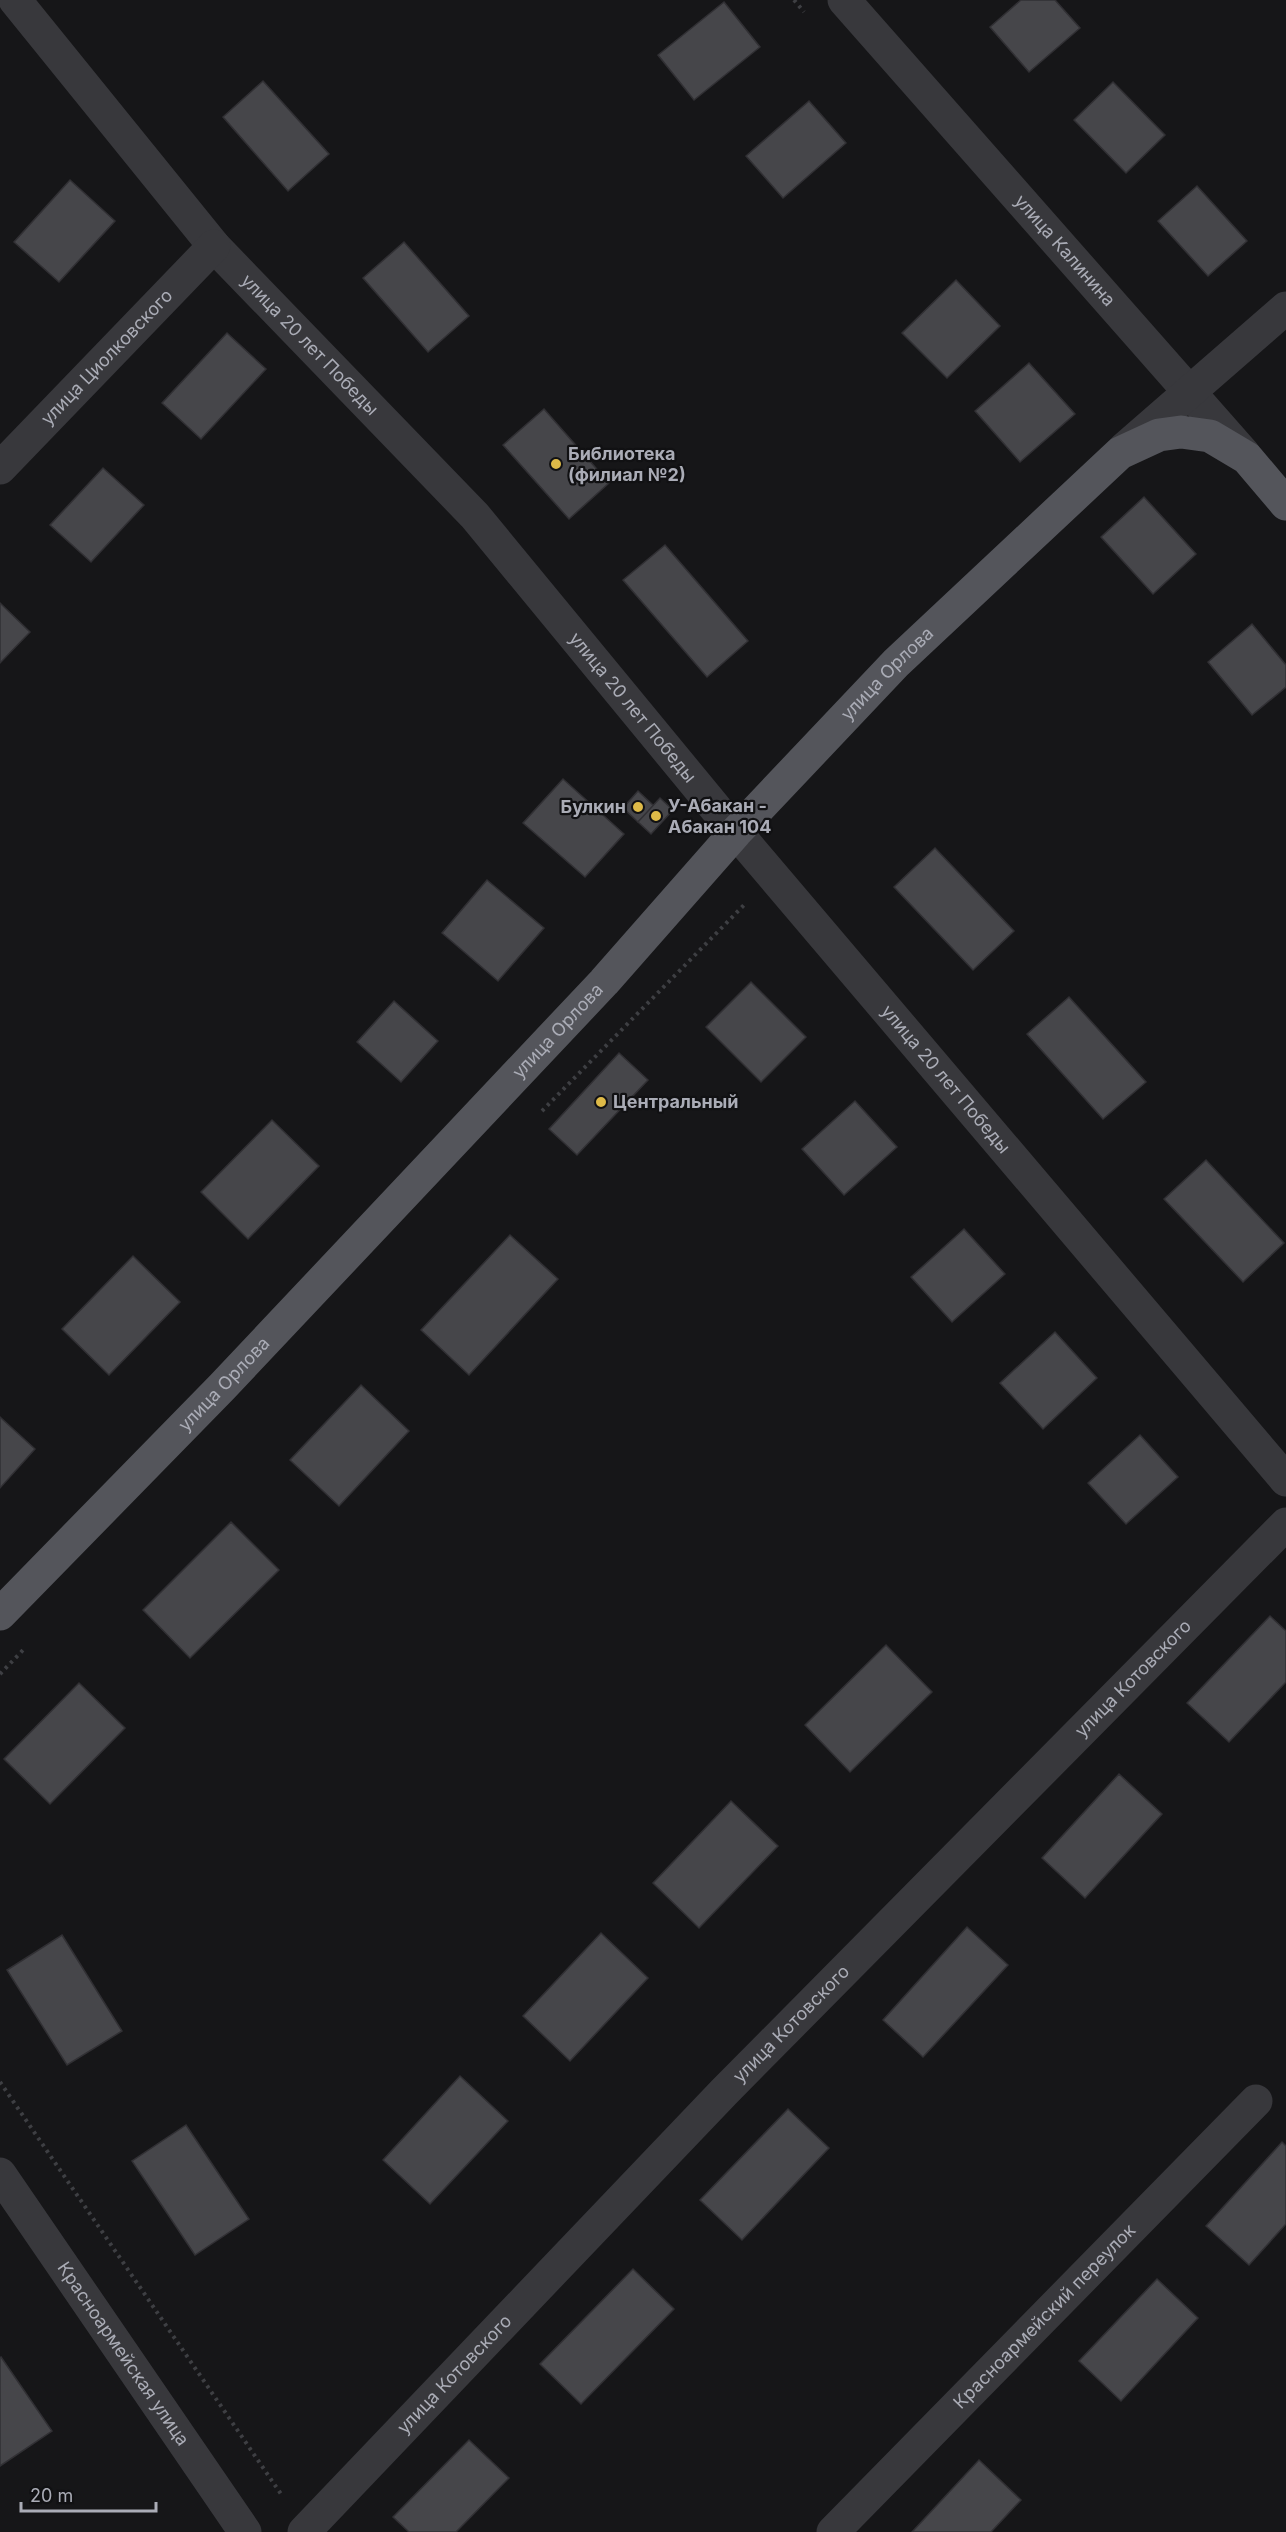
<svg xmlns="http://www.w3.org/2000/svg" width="1286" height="2532" font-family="Inter,sans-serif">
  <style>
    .building { fill: #46464a; stroke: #313034; stroke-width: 1.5 }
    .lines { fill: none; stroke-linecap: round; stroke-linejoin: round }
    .path { stroke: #3e3f43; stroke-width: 4; stroke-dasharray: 3 4.5; stroke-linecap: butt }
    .street { stroke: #38383c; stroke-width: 33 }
    .primary { stroke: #54555b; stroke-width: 33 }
    .poi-dot { fill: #deba48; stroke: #111113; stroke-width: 2 }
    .labels { text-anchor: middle; stroke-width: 4.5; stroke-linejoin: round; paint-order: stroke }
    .street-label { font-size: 18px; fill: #aaacb6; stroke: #111113 }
    .poi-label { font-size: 18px; font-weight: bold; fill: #aaacb6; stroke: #111113; text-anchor: start }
  </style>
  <rect width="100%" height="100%" fill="#161618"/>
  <g class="building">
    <polygon points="1021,0 1055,0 1080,28 1029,72 990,27"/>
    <polygon points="724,2 760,47 694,100 658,55"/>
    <polygon points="263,81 329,154 288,191 223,117"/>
    <polygon points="1113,82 1165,135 1126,173 1074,120"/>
    <polygon points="809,101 846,143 783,198 746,156"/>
    <polygon points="70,180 115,221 59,282 14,242"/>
    <polygon points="1197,186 1247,241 1208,276 1158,221"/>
    <polygon points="404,242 469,316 428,352 363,278"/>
    <polygon points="956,280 1000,326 947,378 902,333"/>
    <polygon points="227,333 266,369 201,439 162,403"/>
    <polygon points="1029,363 1075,414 1020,462 975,411"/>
    <polygon points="544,409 609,483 569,519 503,445"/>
    <polygon points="103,468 144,505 91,562 50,525"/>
    <polygon points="1144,497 1196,554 1153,594 1101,537"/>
    <polygon points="665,545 748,641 707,677 623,580"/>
    <polygon points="0,603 30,632 0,663"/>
    <polygon points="1252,624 1286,665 1286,687 1252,715 1208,662"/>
    <polygon points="563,779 624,834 585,877 523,823"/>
    <polygon points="638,791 654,806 638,822 623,808"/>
    <polygon points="660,798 673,810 651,834 638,822"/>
    <polygon points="935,848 1014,931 973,970 894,887"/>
    <polygon points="487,880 544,928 498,981 442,933"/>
    <polygon points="751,982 806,1037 761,1082 706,1027"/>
    <polygon points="1069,997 1146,1082 1103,1119 1027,1034"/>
    <polygon points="394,1001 438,1041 401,1082 357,1042"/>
    <polygon points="619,1053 648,1080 577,1155 549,1129"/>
    <polygon points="855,1101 897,1147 844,1195 802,1149"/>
    <polygon points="272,1120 319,1166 248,1239 201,1192"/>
    <polygon points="1206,1160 1284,1243 1243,1282 1164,1199"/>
    <polygon points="964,1229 1005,1274 952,1322 911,1277"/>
    <polygon points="510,1235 558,1279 469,1375 421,1330"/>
    <polygon points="133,1256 180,1302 109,1375 62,1329"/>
    <polygon points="1055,1332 1097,1378 1043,1429 1000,1383"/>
    <polygon points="361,1385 409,1431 339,1506 290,1460"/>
    <polygon points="0,1417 35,1449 0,1488"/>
    <polygon points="1140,1435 1178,1477 1126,1524 1088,1483"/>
    <polygon points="231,1522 279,1570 190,1658 143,1610"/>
    <polygon points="1270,1616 1286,1631 1286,1682 1229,1742 1187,1703"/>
    <polygon points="886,1645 932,1692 850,1772 805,1725"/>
    <polygon points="79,1683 125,1728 50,1804 4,1759"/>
    <polygon points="1119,1774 1162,1814 1085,1898 1042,1858"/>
    <polygon points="731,1801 778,1846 699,1928 653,1883"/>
    <polygon points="967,1927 1008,1965 923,2057 883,2020"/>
    <polygon points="601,1933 648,1978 570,2061 523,2016"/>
    <polygon points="62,1935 122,2031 67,2065 7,1970"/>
    <polygon points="460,2076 508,2121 430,2204 383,2160"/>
    <polygon points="788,2109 829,2148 742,2240 700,2200"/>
    <polygon points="186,2125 249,2219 195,2255 132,2161"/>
    <polygon points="1282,2142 1286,2146 1286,2224 1249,2265 1206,2226"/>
    <polygon points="633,2269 674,2309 581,2404 540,2364"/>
    <polygon points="1157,2279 1198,2318 1121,2401 1079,2361"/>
    <polygon points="1,2357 52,2431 0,2466 0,2358"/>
    <polygon points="469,2440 509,2478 456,2532 409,2532 393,2517"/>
    <polygon points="979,2460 1021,2500 991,2532 912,2532"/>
  </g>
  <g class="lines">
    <g class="path">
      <polyline points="794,0 804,12"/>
      <polyline points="542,1111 745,904"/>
      <polyline points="0,1674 25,1648"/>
      <polyline points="0,2082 283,2497"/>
    </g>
    <g class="street">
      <path id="s1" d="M15,0L214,246L475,516L717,810L1286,1480"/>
      <path id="s2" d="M844,0L1244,454"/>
      <polyline points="1124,449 1286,308"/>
      <path id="s3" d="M0,468L214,246"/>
      <path id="s4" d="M0,2174L245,2532"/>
      <path id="s5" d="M304,2532L724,2092L1286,1524"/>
      <path id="s6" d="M833,2532L1256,2101"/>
    </g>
    <path class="primary" id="s7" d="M0,1614L222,1387L604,982L736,832L896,663L1120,453L1159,435L1181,432L1210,436L1247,458L1286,504"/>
  </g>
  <g class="poi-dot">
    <circle cx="556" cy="464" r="6"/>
    <circle cx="638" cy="807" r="6"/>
    <circle cx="656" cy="816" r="6"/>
    <circle cx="601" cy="1102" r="6"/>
  </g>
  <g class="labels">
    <g class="street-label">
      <text dy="6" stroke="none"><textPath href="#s2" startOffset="334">улица Калинина</textPath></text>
      <text dy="6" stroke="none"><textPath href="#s1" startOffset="454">улица 20 лет Победы</textPath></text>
      <text dy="6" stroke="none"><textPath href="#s3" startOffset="154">улица Циолковского</textPath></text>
      <text dy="6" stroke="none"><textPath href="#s7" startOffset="1293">улица Орлова</textPath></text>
      <text dy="6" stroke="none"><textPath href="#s1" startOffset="940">улица 20 лет Победы</textPath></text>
      <text dy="6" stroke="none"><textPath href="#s7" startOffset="807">улица Орлова</textPath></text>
      <text dy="6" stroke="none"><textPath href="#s1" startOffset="1426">улица 20 лет Победы</textPath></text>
      <text dy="6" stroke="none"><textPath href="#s7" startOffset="321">улица Орлова</textPath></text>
      <text dy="6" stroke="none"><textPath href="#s5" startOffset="1190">улица Котовского</textPath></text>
      <text dy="6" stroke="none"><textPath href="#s5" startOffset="704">улица Котовского</textPath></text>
      <text dy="6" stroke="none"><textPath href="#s6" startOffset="302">Красноармейский переулок</textPath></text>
      <text dy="6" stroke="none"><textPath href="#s4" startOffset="218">Красноармейская улица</textPath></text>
      <text dy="6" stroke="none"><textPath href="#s5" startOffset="218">улица Котовского</textPath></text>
    </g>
    <g class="poi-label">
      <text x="568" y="460">Библиотека<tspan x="568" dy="21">(филиал №2)</tspan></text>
      <text x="668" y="812">У-Абакан -<tspan x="668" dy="21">Абакан 104</tspan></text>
      <text x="626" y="813" text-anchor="end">Булкин</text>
      <text x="613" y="1108">Центральный</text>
    </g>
  </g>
  <path d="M21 2502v9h135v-9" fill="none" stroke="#aaacb6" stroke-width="3"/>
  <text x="30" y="2502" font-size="18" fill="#aaacb6" stroke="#111113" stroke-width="4.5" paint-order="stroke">20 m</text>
</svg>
